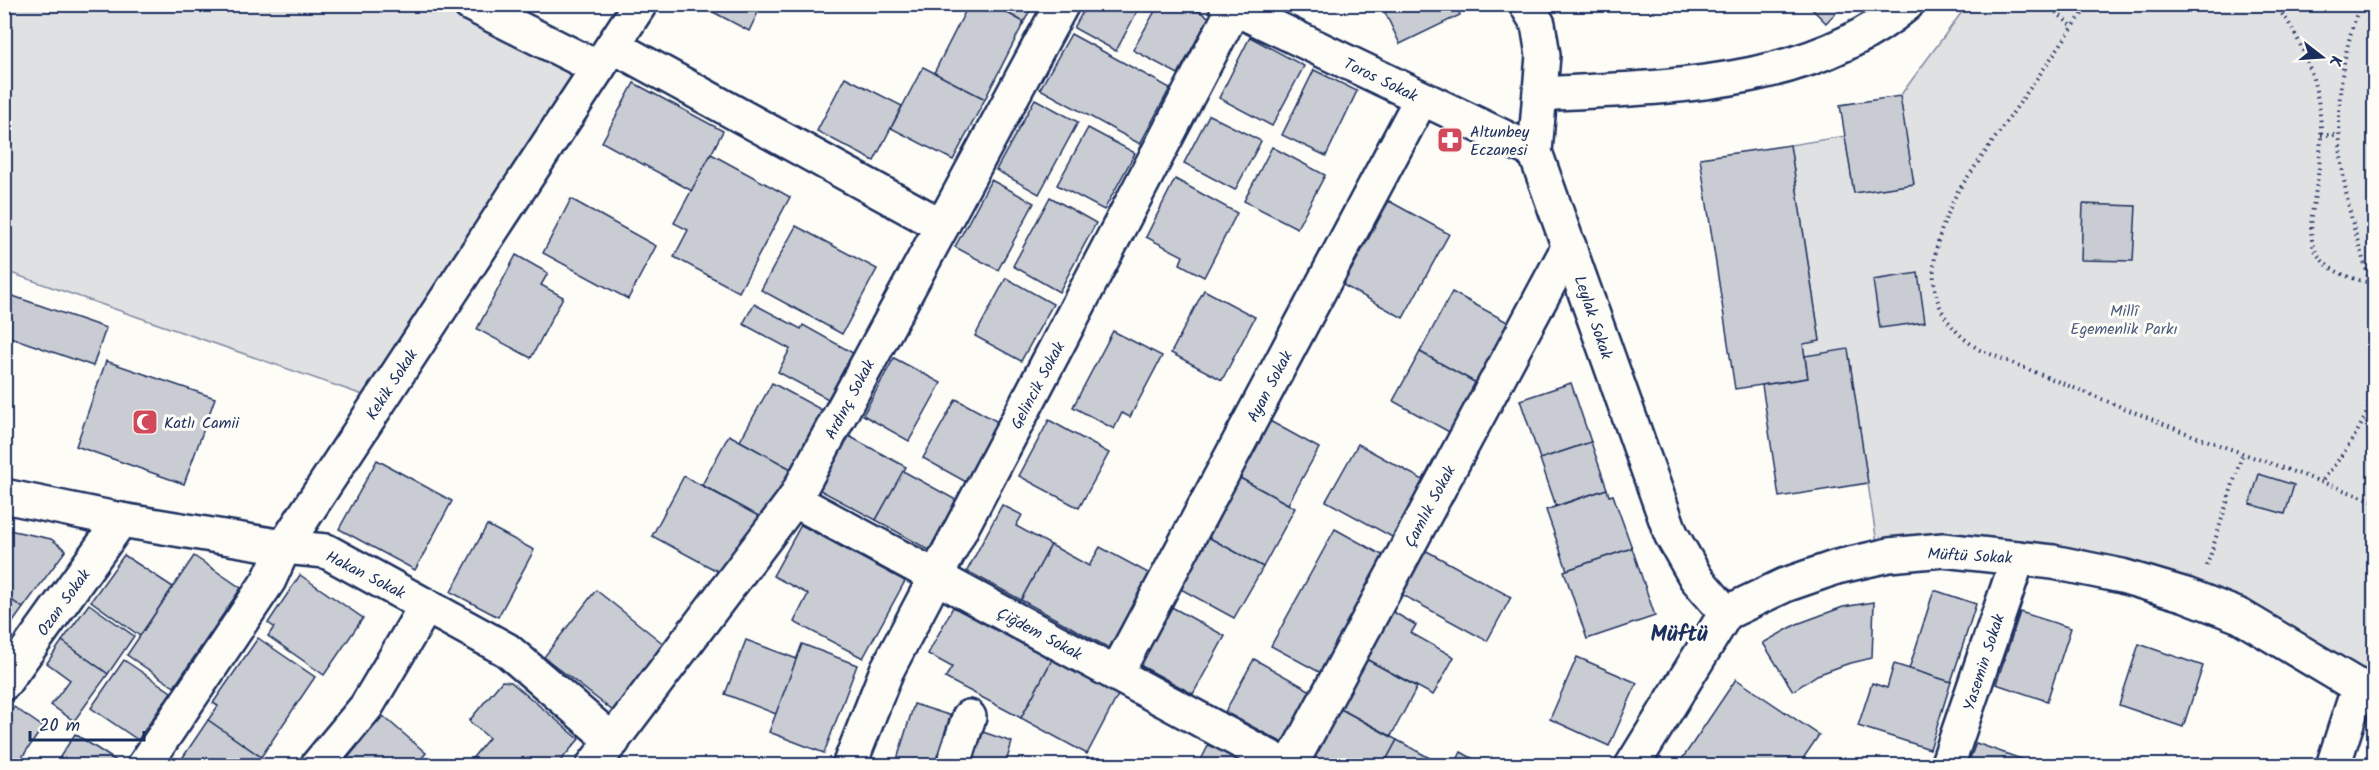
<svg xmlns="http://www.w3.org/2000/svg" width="2379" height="770" font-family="Kalam,sans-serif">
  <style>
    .green { fill: #e0e1e3; stroke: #7e88a0; stroke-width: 1.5 }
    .building { fill: #c9ccd3; stroke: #1b2f5e; stroke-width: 1.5 }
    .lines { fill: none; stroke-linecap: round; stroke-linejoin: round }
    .minor-casing { stroke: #1b2f5e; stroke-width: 38 }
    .path { stroke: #1b2f5e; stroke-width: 4; stroke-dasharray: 1.5 4.5; stroke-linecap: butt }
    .minor { stroke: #fdfcf7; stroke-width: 33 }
    .labels { text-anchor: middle; stroke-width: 6; stroke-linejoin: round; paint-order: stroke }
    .street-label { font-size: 16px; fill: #1b2f5e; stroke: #fdfcf7 }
    .poi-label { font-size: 16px; fill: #1b2f5e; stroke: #fdfcf7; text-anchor: start }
    .park-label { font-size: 16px; fill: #4c5c7f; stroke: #fdfcf7 }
    .district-label { font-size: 22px; font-weight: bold; fill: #1b2f5e; stroke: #fdfcf7 }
  </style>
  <rect width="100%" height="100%" fill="#fdfcf7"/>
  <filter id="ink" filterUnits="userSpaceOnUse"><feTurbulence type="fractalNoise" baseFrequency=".0167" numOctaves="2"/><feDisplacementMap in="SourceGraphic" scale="12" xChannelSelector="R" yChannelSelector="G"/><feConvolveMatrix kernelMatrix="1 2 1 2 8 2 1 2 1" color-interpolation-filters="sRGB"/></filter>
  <g filter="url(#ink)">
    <g class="green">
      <polygon points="5,5 470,5 598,68 366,396 5,271"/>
      <polygon points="1967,5 2374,5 2374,696 2186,595 1879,557 1848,350 1805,356 1803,344 1820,341 1790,145 1845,136 1854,193 1913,184 1900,96"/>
    </g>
    <g class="building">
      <polygon points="698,4 762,4 749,31"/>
      <polygon points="969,4 991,4 1024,22 985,99 934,73"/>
      <polygon points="991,4 1033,4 1024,22"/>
      <polygon points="1087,4 1141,4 1116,51 1074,28"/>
      <polygon points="1159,4 1185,4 1209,17 1178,74 1133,50"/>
      <polygon points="1381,4 1455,4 1460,15 1400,44"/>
      <polygon points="1807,4 1844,4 1826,23"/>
      <polygon points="1071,34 1170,88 1140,144 1040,89"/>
      <polygon points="1250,37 1304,66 1272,126 1219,98"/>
      <polygon points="923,67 985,99 953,160 891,128"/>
      <polygon points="1314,70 1357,91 1326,156 1282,135"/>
      <polygon points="845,77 902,106 874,161 817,131"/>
      <polygon points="634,83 723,131 692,191 602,142"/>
      <polygon points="1900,96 1914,184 1854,193 1840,105"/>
      <polygon points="1035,99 1078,122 1039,194 996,170"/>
      <polygon points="1209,115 1261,141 1235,190 1184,163"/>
      <polygon points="1088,128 1135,153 1104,210 1057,185"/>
      <polygon points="1790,145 1820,341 1803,344 1808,378 1735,389 1700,158"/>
      <polygon points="1272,147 1325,175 1297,228 1244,201"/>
      <polygon points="711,154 790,197 739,292 674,257 688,230 674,223"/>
      <polygon points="1175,179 1237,213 1204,277 1180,264 1183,256 1146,237"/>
      <polygon points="991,180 1034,203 998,270 955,247"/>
      <polygon points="1050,197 1096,223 1059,292 1013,266"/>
      <polygon points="571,199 656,246 628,299 543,253"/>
      <polygon points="1389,201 1449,234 1403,318 1343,285"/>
      <polygon points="2083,204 2136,206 2133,261 2081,260"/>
      <polygon points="796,226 877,269 842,334 761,290"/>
      <polygon points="516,255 548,273 541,285 563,297 531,358 477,329"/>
      <polygon points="1918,273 1925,322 1880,328 1873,280"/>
      <polygon points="1006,278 1053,304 1021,361 975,336"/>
      <polygon points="1204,290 1255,317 1222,380 1171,353"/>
      <polygon points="1452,292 1511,324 1478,384 1420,352"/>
      <polygon points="4,293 106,328 93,366 4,335"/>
      <polygon points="754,304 801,329 803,325 853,353 828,399 778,372 790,349 743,324"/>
      <polygon points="1113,331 1162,356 1130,417 1122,413 1114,429 1073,407"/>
      <polygon points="1848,349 1868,483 1779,497 1762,385 1808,378 1805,356"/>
      <polygon points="1420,352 1478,384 1451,433 1393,401"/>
      <polygon points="894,358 941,383 909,441 863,415"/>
      <polygon points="106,361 215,398 184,484 76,446"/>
      <polygon points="772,383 822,410 791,469 740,441"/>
      <polygon points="1571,383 1591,442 1540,459 1520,400"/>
      <polygon points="956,399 998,422 966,482 923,458"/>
      <polygon points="1049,420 1109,453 1079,508 1019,476"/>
      <polygon points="1268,420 1319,448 1288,504 1238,477"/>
      <polygon points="729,435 791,469 764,519 702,485"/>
      <polygon points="847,435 906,467 876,520 818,489"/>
      <polygon points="1591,442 1607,489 1556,506 1540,459"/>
      <polygon points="1358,444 1425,481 1394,538 1326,501"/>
      <polygon points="377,460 452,501 415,570 339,529"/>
      <polygon points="903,471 956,500 929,550 876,520"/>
      <polygon points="2259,474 2294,485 2285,514 2250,504"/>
      <polygon points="684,476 764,519 721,573 652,536"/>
      <polygon points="1238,477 1295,508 1263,567 1206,536"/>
      <polygon points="1607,489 1609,496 1613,495 1632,548 1567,570 1546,510"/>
      <polygon points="1002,505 1022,515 1016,526 1051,545 1021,600 967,571"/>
      <polygon points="487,525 534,550 498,617 451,592"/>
      <polygon points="801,525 905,581 863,658 794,622 808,594 773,576"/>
      <polygon points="4,529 51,539 66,550 23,608 4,595"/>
      <polygon points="1335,529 1384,556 1321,673 1271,646"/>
      <polygon points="1206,536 1263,567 1234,618 1177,587"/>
      <polygon points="1051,545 1089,566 1100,547 1150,574 1109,648 1021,600"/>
      <polygon points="1632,548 1655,616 1587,639 1564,571"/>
      <polygon points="1423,549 1511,597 1487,641 1399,593"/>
      <polygon points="124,555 173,587 140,636 91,601"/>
      <polygon points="194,556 241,588 174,687 127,655"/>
      <polygon points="300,575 363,618 324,675 268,636 274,627 268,623"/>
      <polygon points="596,590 665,645 613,711 544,657"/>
      <polygon points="1934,590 1976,604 1951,682 1909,669"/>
      <polygon points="4,595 23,608 4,635"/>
      <polygon points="1874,602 1872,658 1847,664 1817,675 1793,691 1763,643 1797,624 1843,607"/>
      <polygon points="89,604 134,636 108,674 62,641"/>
      <polygon points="1168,605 1225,636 1193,694 1136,663"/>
      <polygon points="953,607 1052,660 1021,718 945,678 952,667 928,654"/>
      <polygon points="1390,610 1416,625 1411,633 1454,657 1433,695 1364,658"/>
      <polygon points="2020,612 2071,628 2047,701 1996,684"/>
      <polygon points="258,638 315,677 261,757 208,720 218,706 213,703"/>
      <polygon points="746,640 797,659 776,714 725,694"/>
      <polygon points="62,641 108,674 74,721 51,705 70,680 47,663"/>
      <polygon points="802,644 857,665 824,753 769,732"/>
      <polygon points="2139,644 2203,666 2183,727 2119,705"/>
      <polygon points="1577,657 1637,683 1609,746 1550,719"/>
      <polygon points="1364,658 1417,687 1391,736 1337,707"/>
      <polygon points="1254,659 1311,691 1283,743 1225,712"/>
      <polygon points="124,660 171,692 138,740 91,708"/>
      <polygon points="1052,660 1118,695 1087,754 1021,718"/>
      <polygon points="1894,664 1951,682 1930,749 1858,726 1872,683 1887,688"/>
      <polygon points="1736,679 1819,735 1798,766 1678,765"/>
      <polygon points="502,681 511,682 579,739 556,766 476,766 470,761 489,738 469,721"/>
      <polygon points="914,704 955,717 939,766 895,766"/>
      <polygon points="14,707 43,727 16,766 4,766 4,721"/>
      <polygon points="1337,707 1397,740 1383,766 1324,766 1310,758"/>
      <polygon points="383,716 426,753 415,766 341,766"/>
      <polygon points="208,720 261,757 255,766 177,766"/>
      <polygon points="980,731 1012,742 1005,766 969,766"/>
      <polygon points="75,734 121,764 121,766 54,766"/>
      <polygon points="1397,740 1444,766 1383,766"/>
      <polygon points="1976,743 2024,760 2022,766 1967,766"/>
      <polygon points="1209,744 1250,766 1198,766"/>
      <polygon points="1461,752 1486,766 1454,766"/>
    </g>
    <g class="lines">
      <g class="minor-casing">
        <g id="minor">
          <polyline points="470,4 598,68"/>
          <polyline points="1226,4 1535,152"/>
          <polyline points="1526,4 1538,24 1543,55 1535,152 1671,534 1696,578 1726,613"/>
          <polyline points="613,46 942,226"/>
          <path d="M1540,94C1662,87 1809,88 1907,4"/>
          <polyline points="4,496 121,520 284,547 326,551 507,650 613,741"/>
          <polyline points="794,500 1286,766"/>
          <polyline points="1116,674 1421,99"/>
          <polyline points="4,683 121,520"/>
          <polyline points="144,766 269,580 284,547 640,4"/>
          <polyline points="317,766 366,707 426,606"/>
          <polyline points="593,766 794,500 1062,4"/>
          <polyline points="849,766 887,670 1234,8"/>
          <polyline points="953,766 969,717"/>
          <polyline points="1290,766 1569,246"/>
          <polyline points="1632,766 1726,613 1785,585 1837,567 1889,555 1943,550 2053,562 2122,576 2186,595 2240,616 2374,696"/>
          <polyline points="1947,766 2018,558"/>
          <polyline points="2333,766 2359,686"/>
        </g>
      </g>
      <g class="path">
        <polyline points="2047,4 2073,27"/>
        <path d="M2089,4L1958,191C1929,249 1915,310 1980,350L2181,431L2374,501"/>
        <path d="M2275,4C2280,12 2287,19 2291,27C2310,59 2322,101 2321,138C2320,150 2320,163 2318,175C2316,196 2305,232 2316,252C2326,271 2352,279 2371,283"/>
        <path d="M2360,4C2336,72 2334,127 2347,197C2353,232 2366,265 2374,299"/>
        <polyline points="2321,135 2338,135"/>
        <path d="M2323,480C2344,453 2365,426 2374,392"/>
        <polyline points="2207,566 2243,452"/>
      </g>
      <use href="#minor" class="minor"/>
    </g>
  </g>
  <defs>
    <g id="pharmacy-square" transform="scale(1.35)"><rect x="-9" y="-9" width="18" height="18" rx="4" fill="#d1495b" stroke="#fdfcf7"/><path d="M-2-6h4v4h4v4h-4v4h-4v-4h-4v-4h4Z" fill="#fff"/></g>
    <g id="mosque-square" transform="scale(1.35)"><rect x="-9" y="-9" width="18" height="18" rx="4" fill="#d1495b" stroke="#fdfcf7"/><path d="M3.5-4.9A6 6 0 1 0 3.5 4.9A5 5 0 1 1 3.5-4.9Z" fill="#fff"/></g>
  </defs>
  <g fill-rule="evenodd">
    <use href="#pharmacy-square" x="1450" y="140"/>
    <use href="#mosque-square" x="145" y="422"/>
  </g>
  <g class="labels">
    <g class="street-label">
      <text transform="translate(1381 79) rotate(26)" y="6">Toros Sokak</text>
      <text transform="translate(1594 317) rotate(71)" y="6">Leylak Sokak</text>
      <text transform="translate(391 384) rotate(-57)" y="6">Kekik Sokak</text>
      <text transform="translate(1037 385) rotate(-62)" y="6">Gelincik Sokak</text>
      <text transform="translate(1269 386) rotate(-62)" y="6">Ayan Sokak</text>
      <text transform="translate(849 399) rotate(-62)" y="6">Ardınç Sokak</text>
      <text transform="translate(1429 506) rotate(-62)" y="6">Çamlık Sokak</text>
      <text transform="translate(1970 555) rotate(3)" y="6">Müftü Sokak</text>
      <text transform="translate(366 574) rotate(27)" y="6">Hakan Sokak</text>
      <text transform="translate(63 602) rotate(-54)" y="6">Ozan Sokak</text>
      <text transform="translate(1040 633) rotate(28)" y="6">Çiğdem Sokak</text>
      <text transform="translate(1983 662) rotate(-72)" y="6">Yasemin Sokak</text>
    </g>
    <g class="poi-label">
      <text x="1470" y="137">Altunbey<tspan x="1470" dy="18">Eczanesi</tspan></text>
      <text x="164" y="428">Katlı Camii</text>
    </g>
    <g class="park-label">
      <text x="2124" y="316">Millî<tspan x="2124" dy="18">Egemenlik Parkı</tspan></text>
    </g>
    <g class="district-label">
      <text x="1679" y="641">Müftü</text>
    </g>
  </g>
  <rect width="2379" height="770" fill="none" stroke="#fdfcf7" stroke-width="24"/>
  <rect x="12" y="12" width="2355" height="746" fill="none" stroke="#1b2f5e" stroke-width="2" filter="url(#ink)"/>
  <g transform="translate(2322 57) rotate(107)" stroke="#fdfcf7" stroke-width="4.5" paint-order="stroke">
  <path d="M0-4.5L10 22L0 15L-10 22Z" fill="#1b2f5e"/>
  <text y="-9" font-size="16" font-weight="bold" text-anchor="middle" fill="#1b2f5e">K</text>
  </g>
  <path d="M30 731v9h114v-9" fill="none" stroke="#1b2f5e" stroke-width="3"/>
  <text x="39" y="731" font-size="18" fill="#1b2f5e" stroke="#fdfcf7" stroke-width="4.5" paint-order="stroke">20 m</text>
</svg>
